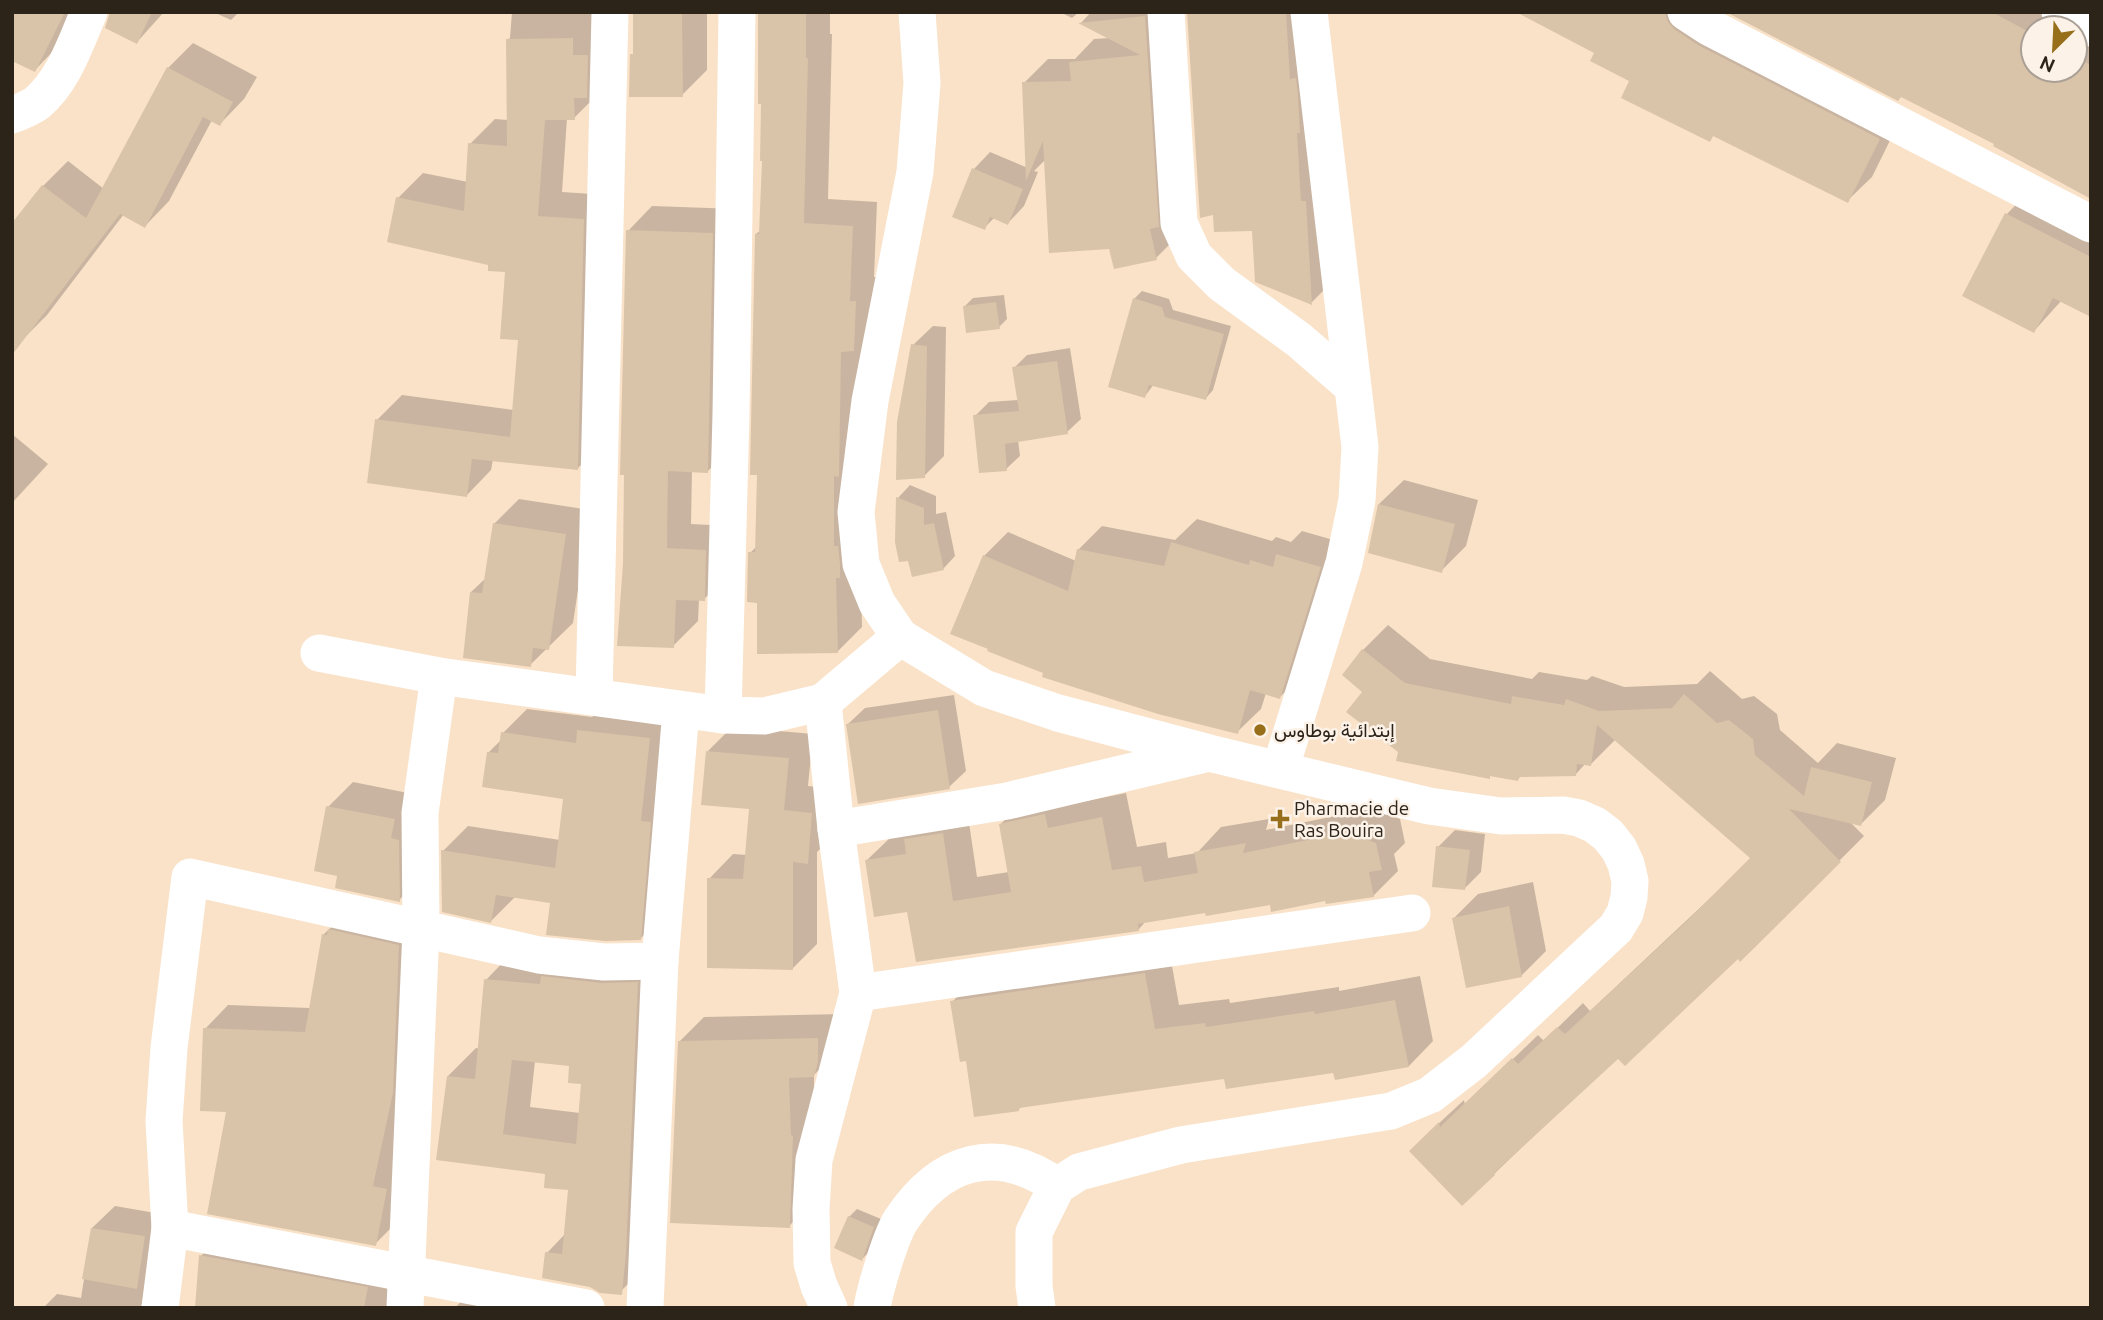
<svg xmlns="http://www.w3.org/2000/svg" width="2103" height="1320" font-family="Ubuntu,Vazirmatn,sans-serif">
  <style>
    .shadow { fill: #0003; fill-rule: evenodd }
    .building { fill: #d9c3a9; fill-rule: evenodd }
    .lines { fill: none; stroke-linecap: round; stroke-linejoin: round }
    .minor { stroke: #fff; stroke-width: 37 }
    .poi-dot { fill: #976e19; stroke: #fcf2e8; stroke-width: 2.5 }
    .labels { text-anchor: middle; stroke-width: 5; stroke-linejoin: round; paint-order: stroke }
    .poi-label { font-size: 19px; fill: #2c2319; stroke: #fcf2e8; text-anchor: start }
  </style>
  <rect width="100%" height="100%" fill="#fae2c8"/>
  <g class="shadow">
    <polygon points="12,12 76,12 59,45 35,70"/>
    <polygon points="111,12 164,12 137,42"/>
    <polygon points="213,12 239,12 231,20"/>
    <polygon points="512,12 597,12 599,93 574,118 567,118 562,192 608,195 602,444 578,468 493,459 491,470 467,495 377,420 402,395 514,410 520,339 507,270 490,263 398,198 423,173 468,182 470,144 495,119 508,120 507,40 510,38"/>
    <polygon points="635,12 707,12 707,70 682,95 632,55 635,52"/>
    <polygon points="760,12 830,12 830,34 832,34 828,199 877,202 874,277 880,277 860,555 862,627 837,652 759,601 750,553 757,546 759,473 756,234 761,230 764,159"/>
    <polygon points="1060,12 1079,12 1072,18"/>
    <polygon points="1091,12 1169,12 1179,235 1156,258 1111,247 1046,159 1034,171 1038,172 1024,206 1008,223 995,217 984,228 974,169 990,152 1028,168 1024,83 1048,59 1075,59 1094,39 1110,38 1081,23"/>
    <polygon points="1190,12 1311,12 1336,278 1311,303 1254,229"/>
    <polygon points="1519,12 1695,12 1903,114 1872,177 1847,201 1714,135 1709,140 1596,52"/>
    <path d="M1730,12H2076L2091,28V197L1996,143ZM2033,28H2075V70H2033Z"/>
    <polygon points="193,43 257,77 244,99 220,124 212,120 169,201 145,226 124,214 47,315 22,340 12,226 43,186 68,161 104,189 168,68"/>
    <polygon points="2031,189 2091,220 2091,315 2062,300 2034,331 1964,296 2007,214"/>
    <polygon points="652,206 737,209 732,446 708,471 692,470 691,524 730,526 729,575 704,599 699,599 698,621 673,646 624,563 628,231"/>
    <polygon points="1142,291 1169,299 1173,310 1231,326 1213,390 1206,398 1154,384 1145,396 1134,299"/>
    <polygon points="1004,295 1007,319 999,327 965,306 973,298"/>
    <polygon points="933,326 946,327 944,456 924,476 913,345"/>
    <polygon points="1070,348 1081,419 1067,432 1018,440 1020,456 1006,469 975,416 989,402 1019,400 1014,368 1027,355"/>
    <polygon points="12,434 48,464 12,503"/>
    <polygon points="1404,480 1478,500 1466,546 1441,571 1379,504"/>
    <polygon points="910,485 936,496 936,514 946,512 955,556 943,569 909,558 897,542 898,498"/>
    <polygon points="519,499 590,510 573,623 530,665 471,592 486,578 494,524"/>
    <polygon points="1197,519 1272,541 1276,537 1291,542 1302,531 1344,543 1304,673 1280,697 1266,693 1261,709 1237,732 1045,672 984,556 1008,532 1076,561 1078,550 1102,526 1175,540"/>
    <polygon points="1388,625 1430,659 1532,679 1539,672 1587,680 1592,676 1624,687 1697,684 1710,671 1742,699 1754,696 1777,714 1780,730 1818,763 1837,743 1896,758 1885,800 1861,824 1850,822 1864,836 1740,960 1738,957 1618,1056 1494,1174 1436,1126 1464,1100 1465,1105 1538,1035 1544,1041 1583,1003 1590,1011 1753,858 1616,739 1591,764 1586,763 1575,775 1521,776 1518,779 1492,775 1489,777 1400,752 1365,691 1344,674 1363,650"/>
    <polygon points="954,695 966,771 949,787 848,724 865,708"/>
    <polygon points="603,706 674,714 665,914 640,939 552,901 516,896 491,921 443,851 468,826 560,840 565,797 488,753 502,739 503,733 527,709 592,717"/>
    <polygon points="732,727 813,734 808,786 836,789 832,837 817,852 817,944 792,969 709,879 733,854 747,855 751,808 708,751"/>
    <polygon points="353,782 418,795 424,876 399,900 339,874 328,807"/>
    <polygon points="1126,793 1137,847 1166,842 1168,858 1197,853 1221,827 1269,819 1266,830 1374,808 1400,819 1405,843 1394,854 1398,871 1373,896 1271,903 1207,911 1146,921 1138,930 908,910 867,860 892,836 967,809 977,877 1009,872 1001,824 1025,799 1072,804"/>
    <polygon points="1455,830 1485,834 1481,872 1465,888 1438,847"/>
    <polygon points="1533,882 1546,951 1521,976 1454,918 1478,894"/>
    <polygon points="347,912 422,922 398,1221 375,1244 228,1110 205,1029 228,1005 310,1008 323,935"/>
    <polygon points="1169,949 1179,1005 1229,999 1230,1003 1339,987 1339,991 1420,976 1433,1041 1409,1066 1226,1077 1022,1106 1019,1109 968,1059 952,1002 977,977"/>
    <path d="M513,952L665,955L647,1265L619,1293L547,1253L566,1233L570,1189L547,1172L438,1158L448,1076L476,1048L480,1049L486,980ZM535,1061L571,1064L583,1083L580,1113L530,1107Z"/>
    <polygon points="842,1014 838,1050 814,1075 814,1201 789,1226 679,1042 704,1017"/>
    <polygon points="115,1206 167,1215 147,1276 141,1308 43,1308 57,1294 81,1298 92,1228"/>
    <polygon points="857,1209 881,1219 870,1251 862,1259 849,1217"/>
    <polygon points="223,1234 406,1269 408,1308 197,1308 201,1256"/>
    <polygon points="467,1295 544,1308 455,1308"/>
  </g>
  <g class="building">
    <polygon points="12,12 65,12 35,72 12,61"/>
    <polygon points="110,12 152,12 137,44 105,28"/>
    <polygon points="633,12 682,12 683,97 629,97 630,54 633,54"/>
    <polygon points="758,12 806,12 806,58 808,58 804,223 853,226 850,301 856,301 854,351 841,352 839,477 834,476 834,546 838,546 840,563 840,578 836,578 838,653 757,654 757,603 747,602 748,552 755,552 757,475 750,475 755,234 759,234 762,161 760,161 761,104 758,104"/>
    <polygon points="1187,12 1233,12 1233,14 1286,12 1290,79 1296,78 1298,95 1300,133 1297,133 1301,201 1306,201 1312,305 1255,282 1252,231 1214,232 1213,215 1200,218"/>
    <polygon points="1516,12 1665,12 1668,22 1674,29 1698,45 1880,139 1848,203 1713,136 1710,142 1621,98 1629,81 1590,61 1594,53"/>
    <polygon points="1726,12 1992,12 2033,34 2033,70 2075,70 2075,57 2091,65 2091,199 1993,146 1994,144 1901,97 1898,101"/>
    <polygon points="1145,16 1159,227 1150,229 1157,260 1114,269 1109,249 1049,253 1043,141 1026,181 1022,82 1071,81 1069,62 1140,55 1078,23"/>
    <polygon points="573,38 573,55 588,55 587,98 574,98 575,120 545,120 538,216 584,219 578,470 472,459 467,497 367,483 375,419 510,437 518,340 500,339 505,272 488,271 488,265 387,242 396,197 464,211 468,143 507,146 506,39"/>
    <polygon points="167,67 233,102 220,126 203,117 145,228 120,214 12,355 12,223 42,185 86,218"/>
    <polygon points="972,168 1023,189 1008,225 990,217 985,230 952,217"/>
    <polygon points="2005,213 2091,257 2091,317 2053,298 2034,333 1962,296"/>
    <polygon points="626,230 713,233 708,473 668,471 667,548 706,550 705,601 676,600 674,648 617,646 623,563 624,475 620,475"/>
    <polygon points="1133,298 1162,307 1165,317 1224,334 1206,400 1149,385 1145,398 1108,387"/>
    <polygon points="996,302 1000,329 966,333 963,306"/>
    <polygon points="911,344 927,346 925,478 896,480 897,422"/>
    <polygon points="1057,361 1068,434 1005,444 1007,471 979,473 973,415 1019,411 1012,367"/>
    <polygon points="896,497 924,508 924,525 934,523 944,570 912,577 908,561 899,562 895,542"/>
    <polygon points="1378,504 1455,524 1442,573 1368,553"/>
    <polygon points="493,523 566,534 549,650 533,648 531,667 463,658 470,592 482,593"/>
    <polygon points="1171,542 1249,565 1250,560 1273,567 1276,554 1321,567 1280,699 1250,690 1238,734 1158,714 1042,677 1043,673 987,651 988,649 950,634 983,555 1068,591 1077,549 1164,566"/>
    <polygon points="1362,649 1405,683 1511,704 1512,696 1564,705 1566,699 1599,711 1672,708 1684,694 1717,723 1729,720 1753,739 1755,755 1804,796 1811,767 1872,782 1861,826 1789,809 1841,862 1740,962 1738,959 1625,1066 1618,1059 1494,1173 1495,1175 1462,1206 1409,1151 1439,1122 1440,1127 1512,1058 1518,1064 1557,1027 1565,1034 1686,922 1750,858 1597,725 1591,766 1577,764 1576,776 1519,777 1518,781 1490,776 1490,779 1396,761 1398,752 1346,712 1362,692 1342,675"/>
    <polygon points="938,710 950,789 858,804 846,724"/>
    <polygon points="577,730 650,738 641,821 651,822 641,940 605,941 546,935 550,903 496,895 491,923 442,912 441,850 555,868 563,799 482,787 487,752 498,753 501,732 576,743"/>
    <polygon points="706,751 789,758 784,810 812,813 808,864 793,862 793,970 707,968 707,878 743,879 749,809 701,805"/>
    <polygon points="326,806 395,819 391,838 399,840 400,902 335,888 337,876 314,871"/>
    <polygon points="1045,814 1048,828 1102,817 1112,870 1141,866 1144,882 1198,873 1194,852 1246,843 1243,853 1348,832 1376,843 1382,870 1369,872 1374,897 1326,904 1325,901 1271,912 1270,905 1206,916 1205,913 1138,924 1139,931 916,962 907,912 874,917 865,860 906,854 904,839 943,833 953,901 1011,892 999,824"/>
    <polygon points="1436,846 1470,850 1465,890 1432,887"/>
    <polygon points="1509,906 1522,977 1466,988 1452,918"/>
    <polygon points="328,929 399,945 393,1093 373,1186 387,1189 376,1246 207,1214 226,1112 200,1111 203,1028 305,1032 322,934 327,935"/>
    <polygon points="1145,973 1155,1029 1205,1023 1206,1027 1314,1011 1315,1014 1395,1000 1409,1067 1335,1080 1333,1073 1226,1089 1224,1079 1019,1108 1019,1111 974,1117 966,1061 960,1062 950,1001"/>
    <path d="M541,976L602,983L638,982L626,1253L622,1295L600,1293L590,1287L542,1278L545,1252L562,1254L568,1190L544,1188L545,1174L436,1160L447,1076L475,1079L484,979L540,984ZM512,1060L569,1066L568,1083L581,1084L576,1144L503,1134Z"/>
    <polygon points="818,1038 818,1062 814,1077 789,1078 791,1135 793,1136 790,1228 670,1223 678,1041"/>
    <polygon points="848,1216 874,1227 862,1261 834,1248"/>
    <polygon points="91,1228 145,1236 137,1289 82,1279"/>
    <polygon points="199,1255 368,1287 364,1308 195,1308"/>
  </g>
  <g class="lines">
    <g class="minor">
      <polyline points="917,12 922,83 915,172 870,401 856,512 861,564 877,603 900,637 984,688 1058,713 1209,753 1429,806 1501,816 1563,815 1579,818 1595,825 1608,835 1619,849 1626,864 1630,881 1629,897 1625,913 1616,928 1474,1061 1430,1095 1391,1111 1181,1145 1079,1172 1057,1186 1034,1232 1034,1286 1037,1308"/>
      <polyline points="1166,12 1179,223 1194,256 1222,284 1299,340 1352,386"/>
      <polyline points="1686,12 1709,27 2091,224"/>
      <polyline points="2060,12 2091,28"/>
      <path d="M12,115C20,112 30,108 37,103C64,80 75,44 89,12"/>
      <polyline points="319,653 439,676 723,715 764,716 823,702 900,637"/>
      <polyline points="594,696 610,12"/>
      <polyline points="823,702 836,829 858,993 814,1160 811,1209 812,1263 819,1286 829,1308"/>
      <polyline points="723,715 731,414 737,12"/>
      <polyline points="1280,770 1344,563 1357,500 1360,447 1309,12"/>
      <polyline points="836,829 1007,801 1205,754"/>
      <polyline points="858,993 1412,913"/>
      <polyline points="170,1228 586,1308"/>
      <polyline points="160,1308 170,1228 164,1121 169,1048 190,877 539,955 604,962 660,961"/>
      <polyline points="405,1308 421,929 420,813 439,676"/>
      <polyline points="645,1308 660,961 681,710"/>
      <path d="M872,1308C875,1289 891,1235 901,1220C941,1160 996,1143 1057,1186"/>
    </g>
  </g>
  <g class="poi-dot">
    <circle cx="1260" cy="730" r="7"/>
    <path d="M1276.5 808.5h7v7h7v7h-7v7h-7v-7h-7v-7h7z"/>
  </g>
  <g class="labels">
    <g class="poi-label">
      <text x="1274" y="737">إبتدائية بوطاوس</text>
      <text x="1294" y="815">Pharmacie de<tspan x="1294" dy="22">Ras Bouira</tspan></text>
    </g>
  </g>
  <rect width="2103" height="1320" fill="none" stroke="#2c2319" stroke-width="28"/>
  <g transform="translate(2054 49) rotate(204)"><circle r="33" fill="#fcf2e8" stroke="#a99f95" stroke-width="2"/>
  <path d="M0-5L12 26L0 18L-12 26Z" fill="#976e19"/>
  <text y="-10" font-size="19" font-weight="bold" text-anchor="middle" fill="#2c2319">N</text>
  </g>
</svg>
